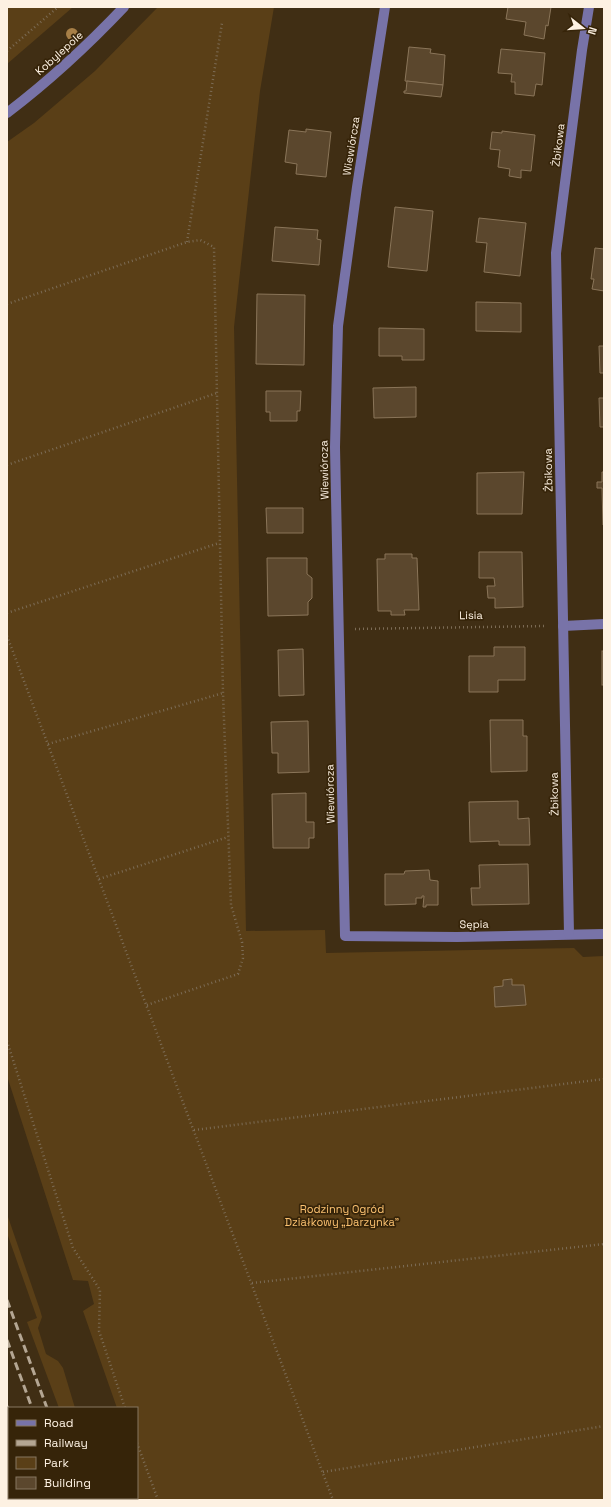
<svg xmlns="http://www.w3.org/2000/svg" width="611" height="1507" font-family="'Space Grotesk',sans-serif">
  <style>
    .green { fill: #5a3f17 }
    .building { fill: #5b472d; stroke: #8a7559 }
    .lines { fill: none; stroke-linecap: round; stroke-linejoin: round }
    .path { stroke: #7c6c56; stroke-width: 2.5; stroke-dasharray: 1 3; stroke-linecap: butt }
    .minor { stroke: #7873a8; stroke-width: 10 }
    .rail { stroke: #b4a693; stroke-width: 3; stroke-dasharray: 8 4; stroke-linecap: butt }
    .tree { fill: #a77f47 }
    .labels { text-anchor: middle; stroke-width: 3.5; stroke-linejoin: round; paint-order: stroke }
    .street-label { font-size: 11px; fill: #fdf1e2; stroke: #362409 }
    .park-label { font-size: 11px; fill: #fcc271; stroke: #362409 }
  </style>
  <rect width="100%" height="100%" fill="#402e14"/>
  <g class="green">
    <polygon points="7,7 73,7 7,64"/>
    <polygon points="158,7 274,7 260,91 234,327 246,931 325,930 326,953 574,948 583,957 604,956 604,1500 95,1500 94,1498 137,1498 137,1408 117,1408 83,1311 94,1304 88,1281 73,1280 7,1076 7,142 34,123 95,71"/>
    <polygon points="7,1214 40,1310 42,1317 38,1328 46,1354 58,1361 63,1368 75,1408 59,1408 27,1322 37,1318 7,1233"/>
  </g>
  <g class="building">
    <polygon points="508,7 551,7 548,26 546,25 544,39 524,35 526,22 506,19"/>
    <polygon points="409,47 431,49 430,53 445,55 443,85 405,81"/>
    <polygon points="501,49 545,53 542,85 536,84 534,96 515,94 515,82 511,82 512,74 498,73"/>
    <polygon points="407,81 443,85 441,97 404,93 404,91 406,91"/>
    <polygon points="306,129 331,132 326,177 296,174 297,164 285,162 289,130 306,132"/>
    <polygon points="502,131 535,135 531,171 521,170 521,178 509,176 510,169 498,167 500,150 490,149 492,132 502,133"/>
    <polygon points="395,207 433,211 427,271 388,267"/>
    <polygon points="479,218 526,223 520,276 484,272 487,243 476,242"/>
    <polygon points="275,227 318,230 317,239 321,240 319,265 272,261"/>
    <polygon points="595,248 604,249 604,291 592,289 594,279 591,279"/>
    <polygon points="257,294 305,295 304,365 256,364"/>
    <polygon points="476,302 521,303 521,332 476,331"/>
    <polygon points="379,328 424,329 424,360 402,360 402,356 379,356"/>
    <polygon points="599,346 604,346 604,373 600,373"/>
    <polygon points="416,387 416,417 374,418 373,388"/>
    <polygon points="266,391 301,391 300,411 297,411 297,421 270,421 270,412 266,412"/>
    <polygon points="599,398 604,398 604,427 600,427"/>
    <polygon points="524,472 522,514 477,514 477,473"/>
    <polygon points="602,472 604,472 604,525 603,525 602,488 597,488 597,482 602,482"/>
    <polygon points="266,508 303,508 303,533 267,533"/>
    <polygon points="479,552 522,552 523,607 495,608 495,598 488,598 487,586 495,586 494,578 479,578"/>
    <polygon points="385,554 412,554 412,558 417,558 419,610 404,610 405,615 391,615 391,611 378,611 377,559 385,559"/>
    <polygon points="267,558 307,558 307,574 312,578 312,598 308,602 308,615 268,616"/>
    <polygon points="494,647 525,647 525,680 498,680 498,692 469,692 469,656 494,656"/>
    <polygon points="303,649 304,695 279,696 278,650"/>
    <rect x="602" y="651" width="2" height="34"/>
    <polygon points="490,720 523,720 523,736 527,736 527,771 491,772"/>
    <polygon points="308,721 309,772 278,773 278,753 272,753 271,722"/>
    <polygon points="306,793 306,822 314,822 314,838 309,838 309,848 273,848 272,794"/>
    <polygon points="518,801 518,819 529,818 530,845 499,845 499,841 470,842 469,802"/>
    <polygon points="528,864 529,904 472,905 471,888 480,888 479,865"/>
    <polygon points="429,870 430,880 438,881 438,905 426,905 426,907 423,907 424,896 422,896 422,898 416,898 416,904 385,905 385,874 404,874 405,871"/>
    <polygon points="512,979 512,985 524,985 526,1005 495,1007 494,987 503,986 503,980"/>
  </g>
  <g class="lines">
    <g class="path">
      <polyline points="7,51 58,7"/>
      <polyline points="187,242 222,23"/>
      <polyline points="7,304 187,242 200,240 214,247 223,693 231,905 242,942 243,958 238,974 147,1005"/>
      <polyline points="7,465 217,393"/>
      <polyline points="7,613 219,543"/>
      <polyline points="355,629 546,626"/>
      <polyline points="7,636 333,1500"/>
      <polyline points="48,744 223,693"/>
      <polyline points="99,879 228,837"/>
      <polyline points="7,1041 73,1248 100,1290 99,1331 125,1408"/>
      <polyline points="194,1130 604,1079"/>
      <polyline points="252,1283 604,1244"/>
      <polyline points="137,1443 158,1500"/>
      <polyline points="323,1472 604,1426"/>
      <polyline points="111,1498 111,1500"/>
    </g>
    <g class="minor">
      <polyline points="385,7 357,187 338,326 335,447 345,936 457,937 604,934"/>
      <path d="M7,113C49,81 88,45 124,7"/>
      <polyline points="563,626 604,624"/>
      <polyline points="569,934 556,253 582,50 589,7"/>
    </g>
    <g class="rail">
      <polyline points="7,1300 47,1408"/>
      <polyline points="7,1340 32,1408"/>
      <polyline points="7,1406 9,1412"/>
      <polyline points="7,1448 9,1454"/>
      <polyline points="24,1498 24,1500"/>
      <polyline points="38,1498 38,1500"/>
      <polyline points="67,1498 68,1500"/>
      <polyline points="81,1498 82,1500"/>
    </g>
  </g>
  <circle class="tree" cx="72" cy="34" r="6"/>
  <g class="labels">
    <g class="street-label">
      <text transform="translate(59 53) rotate(-42)" y="4">Kobylepole</text>
      <text transform="translate(558 145) rotate(-83)" y="4">Żbikowa</text>
      <text transform="translate(351 146) rotate(-81)" y="4">Wiewiórcza</text>
      <text transform="translate(324 470) rotate(-91)" y="4">Wiewiórcza</text>
      <text transform="translate(548 470) rotate(-91)" y="4">Żbikowa</text>
      <text transform="translate(471 615) rotate(-1)" y="4">Lisia</text>
      <text transform="translate(330 794) rotate(-91)" y="4">Wiewiórcza</text>
      <text transform="translate(554 794) rotate(-91)" y="4">Żbikowa</text>
      <text transform="translate(474 924) rotate(-1)" y="4">Sępia</text>
    </g>
    <g class="park-label">
      <text x="342" y="1213">Rodzinny Ogród<tspan x="342" dy="13">Działkowy „Darzynka”</tspan></text>
    </g>
  </g>
  <rect width="611" height="1507" fill="none" stroke="#fdf1e2" stroke-width="16"/>
  <rect x="8" y="1407" width="130" height="92" fill="#362409" stroke="#867660"/>
  <rect x="16" y="1420" width="20" height="6" fill="#7873a8" stroke="#867660"/>
  <text x="44" y="1427" font-size="12" fill="#fdf1e2">Road</text>
  <rect x="16" y="1440" width="20" height="6" fill="#b4a693" stroke="#867660"/>
  <text x="44" y="1447" font-size="12" fill="#fdf1e2">Railway</text>
  <rect x="16" y="1457" width="20" height="12" fill="#5a3f17" stroke="#867660"/>
  <text x="44" y="1467" font-size="12" fill="#fdf1e2">Park</text>
  <rect x="16" y="1477" width="20" height="12" fill="#5b472d" stroke="#867660"/>
  <text x="44" y="1487" font-size="12" fill="#fdf1e2">Building</text>
  <g transform="translate(583 28) rotate(107)" stroke="#362409" stroke-width="3" paint-order="stroke">
  <path d="M0-3L7 15L0 10L-7 15Z" fill="#fdf1e2"/>
  <text y="-6" font-size="11" font-weight="bold" text-anchor="middle" fill="#fdf1e2">N</text>
  </g>
</svg>
